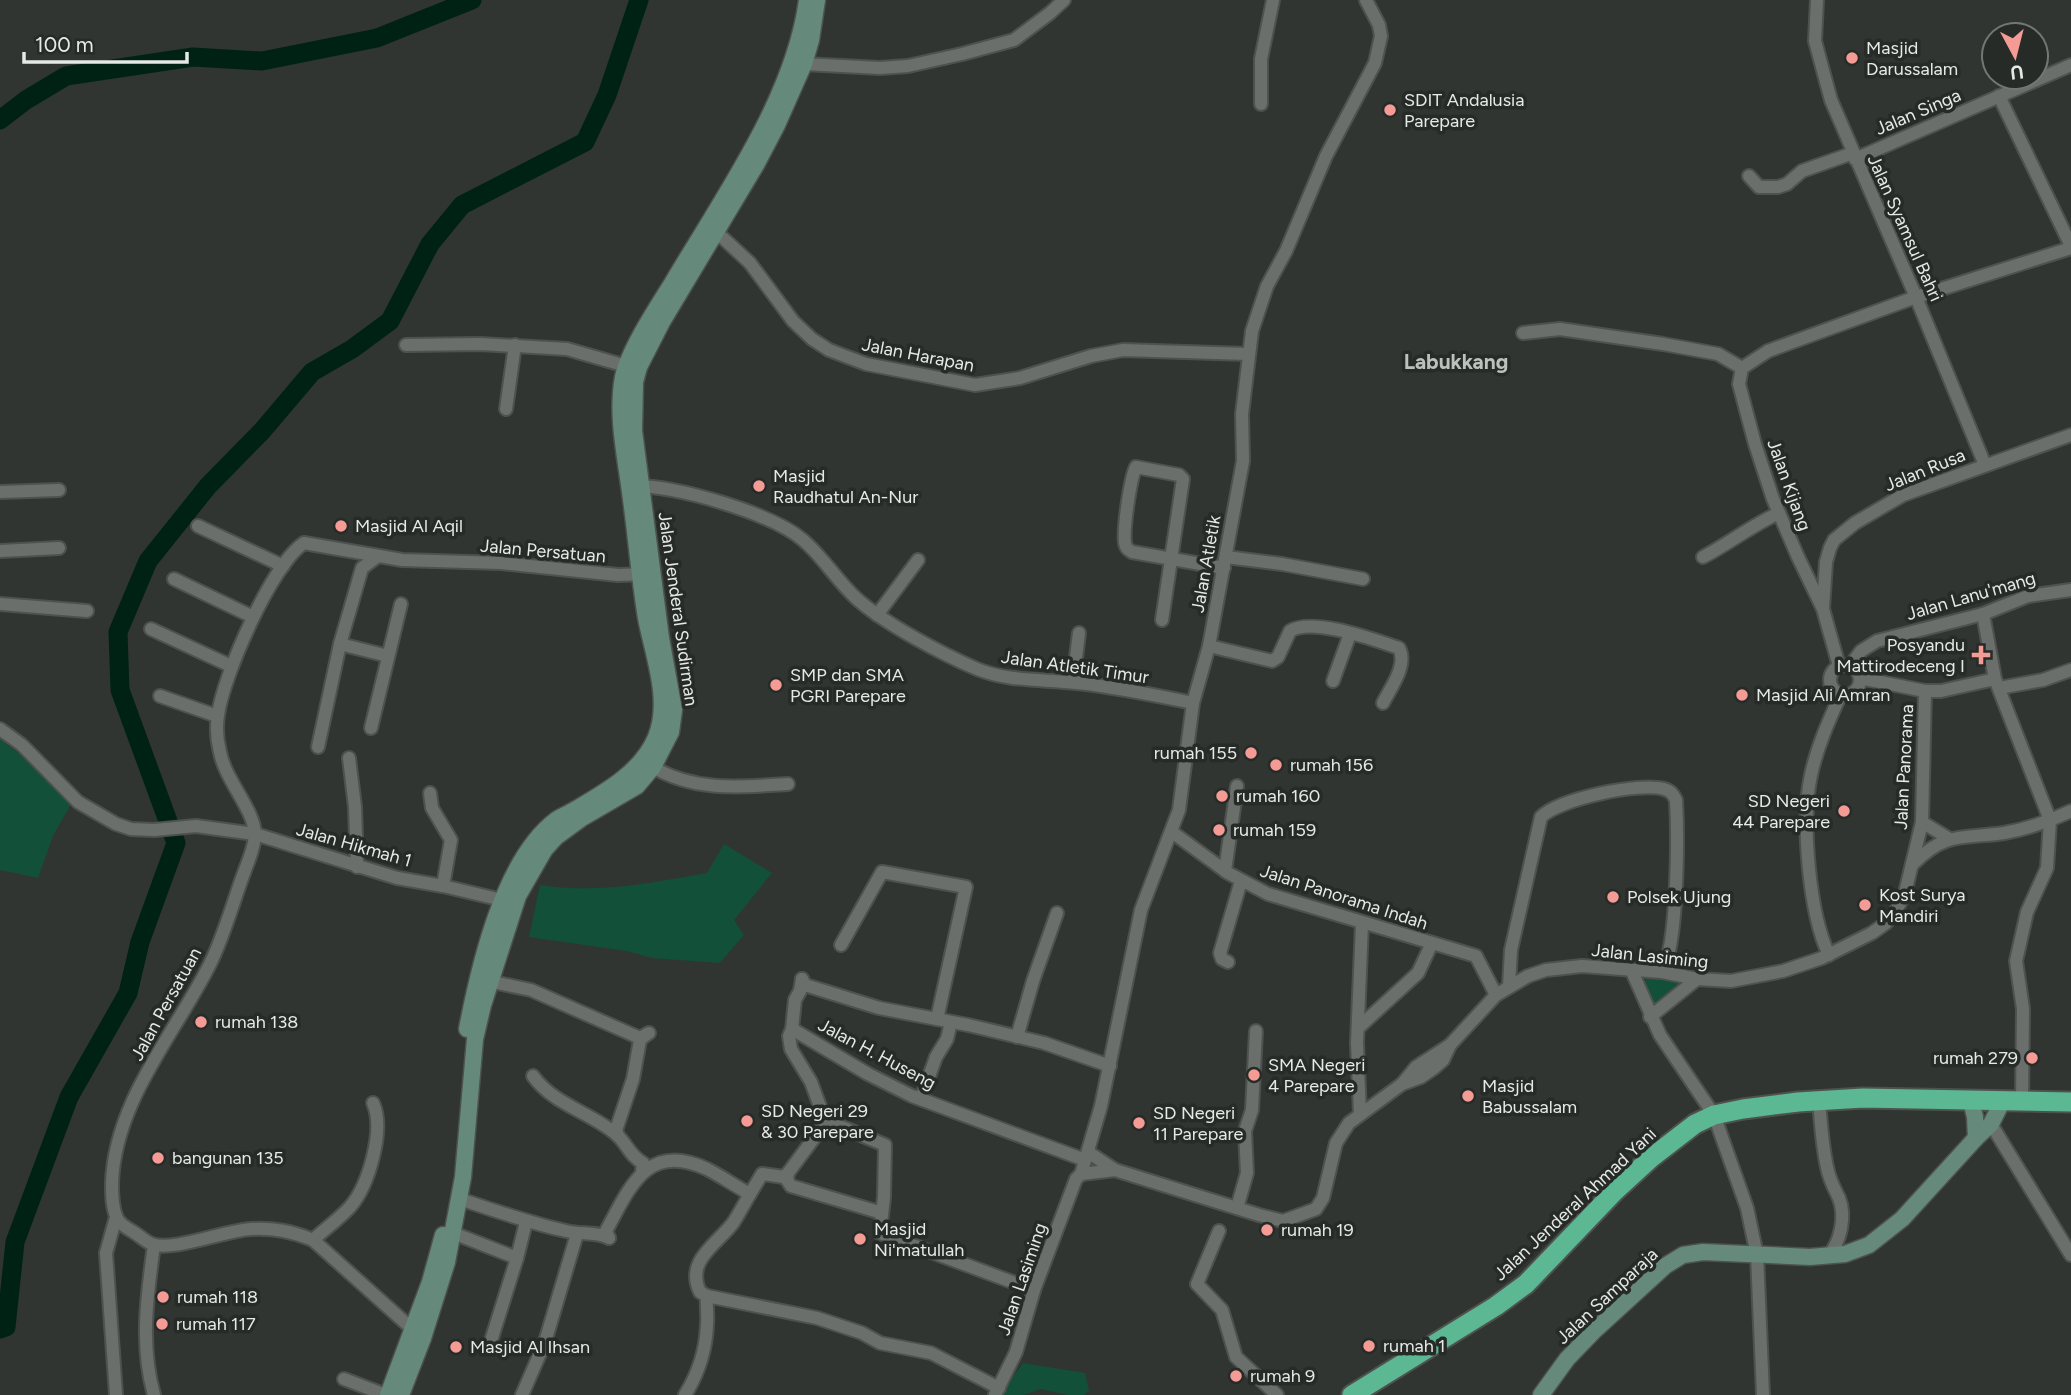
<svg xmlns="http://www.w3.org/2000/svg" width="2071" height="1395" font-family="Figtree,sans-serif">
  <style>
    .green { fill: #125039 }
    .lines { fill: none; stroke-linecap: round; stroke-linejoin: round }
    .river { stroke: #002215; stroke-width: 19 }
    .minor-casing { stroke: #4d524f; stroke-width: 16 }
    .secondary-casing { stroke: #4d524f; stroke-width: 19 }
    .trunk-casing { stroke: #4d524f; stroke-width: 23 }
    .minor { stroke: #6a6f6c; stroke-width: 12 }
    .secondary { stroke: #658a7b; stroke-width: 16 }
    .trunk { stroke: #5cb893; stroke-width: 19 }
    .poi-dot { fill: #f59b96; stroke: #262b28; stroke-width: 2.5 }
    .labels { text-anchor: middle; stroke-width: 7; stroke-linejoin: round; paint-order: stroke }
    .poi-label { font-size: 18px; fill: #e5e9e7; stroke: #262b28; text-anchor: start }
    .street-label { font-size: 18px; fill: #e5e9e7; stroke: #262b28 }
    .quarter-label { font-size: 21px; font-weight: bold; fill: #bbc1be; stroke: #262b28 }
  </style>
  <rect width="100%" height="100%" fill="#303532"/>
  <g class="green">
    <polygon points="0,739 36,767 72,802 53,836 38,878 0,870"/>
    <path d="M724,844L772,873L734,920L744,935L720,963L652,958L627,951L529,937L540,885C597,894 651,883 707,873Z"/>
    <polygon points="1648,975 1688,981 1652,1010 1643,986"/>
    <polygon points="1023,1363 1085,1373 1089,1391 1084,1395 1068,1395 1041,1389 1023,1395 999,1395"/>
  </g>
  <g class="lines">
    <g class="river">
      <polyline points="0,120 26,100 66,76 193,57 262,61 377,38 472,0"/>
      <polyline points="0,1329 6,1327 15,1242 69,1097 128,993 140,942 176,843 120,690 118,632 148,561 208,486 262,431 312,372 352,349 390,321 430,244 462,205 585,142 607,95 639,0"/>
    </g>
    <g class="minor-casing">
      <g id="minor">
        <polyline points="1817,0 1815,41 1831,100 1916,297 1985,465"/>
        <polyline points="804,64 880,68 908,66 962,54 1014,40 1050,13 1064,0"/>
        <polyline points="1999,96 2071,246"/>
        <polyline points="1261,104 1261,59 1273,0"/>
        <polyline points="1855,159 2071,65"/>
        <polyline points="1749,176 1759,187 1778,187 1787,184 1802,171 1853,153"/>
        <polyline points="713,235 723,238 750,263 793,321 812,339 829,350 866,364 975,385 1020,378 1091,356 1123,350 1247,354"/>
        <polyline points="1523,333 1560,329 1663,344 1718,354 1742,368"/>
        <polyline points="406,345 480,344 567,349 626,366"/>
        <polyline points="506,409 515,345"/>
        <path d="M632,486C675,485 771,513 803,540C824,558 837,581 857,599C885,624 942,654 977,669C1009,682 1044,679 1077,683C1116,687 1154,695 1193,703"/>
        <polyline points="0,492 59,490"/>
        <polyline points="198,526 283,566"/>
        <polyline points="0,551 59,548"/>
        <polyline points="1226,557 1282,564 1363,579"/>
        <path d="M1703,557C1730,543 1752,525 1779,513"/>
        <polyline points="174,579 253,617"/>
        <polyline points="0,604 87,611"/>
        <polyline points="1823,608 1826,562 1830,548 1834,540 1855,523 1903,495 2071,435"/>
        <polyline points="1983,614 1995,679 2050,820 2047,868 2027,912 2016,961 2023,1009 2022,1102"/>
        <polyline points="877,615 918,560"/>
        <path d="M1162,620L1183,479L1179,475L1136,467C1130,479 1123,530 1125,543C1126,549 1128,549 1132,552L1224,568"/>
        <polyline points="151,629 231,666"/>
        <polyline points="340,644 388,656"/>
        <path d="M1209,646L1272,661L1278,657L1290,631C1313,617 1374,640 1399,648C1408,665 1391,687 1383,703"/>
        <circle cx="1845" cy="680" r="15"/>
        <polyline points="1839,666 1823,609 1798,557 1773,499 1755,444 1739,384 1742,368 1768,351 1916,297 2071,248"/>
        <polyline points="1850,666 1861,651 1877,641 1983,614 2028,596 2071,590"/>
        <polyline points="1333,681 1350,634"/>
        <polyline points="1073,682 1079,633"/>
        <polyline points="1999,688 2043,680 2071,670"/>
        <polyline points="1925,691 1941,691 1995,679"/>
        <polyline points="160,696 217,716"/>
        <polyline points="371,728 401,604"/>
        <polyline points="0,729 22,745 78,802 116,824 131,829 154,830 196,826 255,834 397,878 443,886 502,900"/>
        <polyline points="318,747 340,644 362,568 378,556"/>
        <polyline points="349,758 355,807 357,867"/>
        <path d="M653,767C694,792 742,787 788,784"/>
        <polyline points="430,793 432,808 451,840 443,886"/>
        <polyline points="1922,822 1948,838"/>
        <polyline points="1172,832 1228,873 1268,894 1476,956 1496,995"/>
        <path d="M1914,863C1946,831 1963,839 2004,833C2027,829 2050,821 2071,811"/>
        <polyline points="1225,871 1237,786"/>
        <polyline points="841,945 882,872 966,887 937,1019"/>
        <path d="M1829,955C1809,913 1801,821 1811,775C1817,747 1829,720 1841,694"/>
        <polyline points="1228,962 1222,959 1220,953 1241,881"/>
        <polyline points="1631,969 1660,1035 1714,1115 1747,1208 1757,1255 1763,1395"/>
        <polyline points="802,979 805,985 879,1008 968,1025 1044,1043 1110,1066"/>
        <polyline points="483,980 531,990 640,1038 649,1033"/>
        <path d="M1509,986L1511,950L1541,817C1559,799 1639,782 1664,789C1671,791 1673,794 1676,800C1678,834 1678,946 1662,972"/>
        <polyline points="1650,1017 1697,979"/>
        <polyline points="1358,1028 1418,973 1432,943"/>
        <polyline points="792,1029 795,1000 800,991 802,979"/>
        <polyline points="1017,1037 1033,981 1057,913"/>
        <path d="M533,1076C555,1106 591,1112 617,1135C627,1144 630,1156 643,1163L642,1171"/>
        <polyline points="1402,1084 1416,1067 1450,1045"/>
        <polyline points="921,1099 936,1057 947,1039 951,1022"/>
        <path d="M1819,1101C1821,1123 1822,1145 1827,1167C1829,1179 1834,1188 1839,1198C1846,1216 1841,1242 1828,1256"/>
        <polyline points="1360,1114 1357,1043 1362,924"/>
        <polyline points="825,1120 885,1145 884,1197 880,1233 1034,1290"/>
        <polyline points="1991,1124 2071,1255"/>
        <polyline points="618,1136 616,1130 633,1079 640,1040 647,1034"/>
        <polyline points="1088,1152 1115,1170 1259,1215 1283,1221 1316,1209 1323,1198 1336,1143 1349,1123 1402,1084 1421,1077 1434,1068 1443,1060 1450,1045 1496,995 1528,976 1546,970 1582,966 1662,972 1697,979 1731,981 1783,971 1822,958 1872,933 1886,923 1896,911 1905,893 1922,822 1925,691 1860,678"/>
        <polyline points="1081,1174 1115,1170"/>
        <path d="M460,1199C495,1211 530,1223 566,1231C582,1235 595,1231 609,1238"/>
        <polyline points="1237,1208 1247,1173 1245,1131 1252,1110 1256,1031"/>
        <polyline points="882,1213 791,1186 787,1180 788,1173 823,1126 825,1120 811,1082 791,1049 789,1036 792,1029 868,1074 912,1096 1085,1160"/>
        <polyline points="116,1217 106,1253 116,1395"/>
        <polyline points="1219,1231 1197,1284 1222,1310 1236,1357 1277,1395"/>
        <polyline points="453,1233 517,1258 526,1222"/>
        <path d="M609,1238L606,1231C630,1187 647,1141 707,1169C721,1176 735,1186 750,1194L762,1174L784,1177L788,1173"/>
        <path d="M313,1240C325,1229 339,1219 350,1207C369,1185 385,1129 373,1103"/>
        <path d="M707,1296L700,1292C685,1261 716,1245 733,1223C739,1214 744,1204 750,1194"/>
        <path d="M419,1335L313,1240C291,1231 274,1228 251,1229C227,1230 172,1252 152,1244C146,1242 140,1236 135,1233C129,1229 122,1226 118,1220C112,1210 112,1195 112,1184C114,1102 175,1034 210,964C224,936 234,899 245,870C249,860 255,844 255,834C254,809 225,780 220,752C217,740 216,727 218,715C223,676 272,564 304,543L402,560L501,563L618,575L649,574"/>
        <polyline points="490,1344 517,1258"/>
        <polyline points="344,1379 386,1395"/>
        <path d="M154,1395C140,1346 147,1295 154,1245"/>
        <polyline points="522,1395 545,1342 577,1234"/>
        <path d="M685,1395C698,1374 706,1349 707,1325C708,1315 706,1305 707,1296L817,1318L862,1333L880,1343L931,1353L999,1388"/>
        <polyline points="995,1395 1016,1352 1034,1290 1076,1179 1081,1174 1101,1106 1141,910 1179,810 1193,703 1209,646 1243,461 1242,414 1252,331 1267,286 1286,251 1326,156 1375,63 1381,36 1379,25 1366,0"/>
      </g>
    </g>
    <g class="secondary-casing">
      <g id="secondary">
        <path d="M467,1029C479,967 503,860 556,820C562,816 570,813 576,809C607,791 642,771 656,737C671,700 653,655 646,618C639,576 636,533 630,492C625,454 616,414 623,377C629,350 656,309 671,285C721,200 794,99 807,0"/>
        <polyline points="1971,1101 1975,1117 1976,1138"/>
        <polyline points="388,1395 430,1282 443,1235"/>
        <polyline points="401,1395 423,1338 447,1262 463,1177 475,1039 483,1005 518,896 545,849 556,837 582,818 637,786 653,767 671,732 674,710 661,638 634,431 635,382 639,367 662,322 756,165 777,125 804,64 811,40 817,0"/>
        <polyline points="1541,1395 1567,1359 1595,1330 1665,1266 1683,1255 1703,1252 1810,1257 1845,1254 1869,1245 1902,1219 1976,1138 1991,1124 2002,1102"/>
      </g>
    </g>
    <g class="trunk-casing">
      <polyline id="trunk" points="1352,1395 1496,1306 1526,1284 1615,1191 1651,1158 1695,1124 1714,1115 1743,1109 1798,1102 1863,1098 2071,1102"/>
    </g>
    <use href="#minor" class="minor"/>
    <use href="#secondary" class="secondary"/>
    <use href="#trunk" class="trunk"/>
  </g>
  <g class="poi-dot">
    <circle cx="1852" cy="58" r="7"/>
    <circle cx="1390" cy="110" r="7"/>
    <circle cx="759" cy="486" r="7"/>
    <circle cx="341" cy="526" r="7"/>
    <path d="M1977.5 644.5h7v7h7v7h-7v7h-7v-7h-7v-7h7z"/>
    <circle cx="776" cy="685" r="7"/>
    <circle cx="1742" cy="695" r="7"/>
    <circle cx="1251" cy="753" r="7"/>
    <circle cx="1276" cy="765" r="7"/>
    <circle cx="1222" cy="796" r="7"/>
    <circle cx="1844" cy="811" r="7"/>
    <circle cx="1219" cy="830" r="7"/>
    <circle cx="1613" cy="897" r="7"/>
    <circle cx="1865" cy="905" r="7"/>
    <circle cx="201" cy="1022" r="7"/>
    <circle cx="2032" cy="1058" r="7"/>
    <circle cx="1254" cy="1075" r="7"/>
    <circle cx="1468" cy="1096" r="7"/>
    <circle cx="747" cy="1121" r="7"/>
    <circle cx="1139" cy="1123" r="7"/>
    <circle cx="158" cy="1158" r="7"/>
    <circle cx="1267" cy="1230" r="7"/>
    <circle cx="860" cy="1239" r="7"/>
    <circle cx="163" cy="1297" r="7"/>
    <circle cx="162" cy="1324" r="7"/>
    <circle cx="1369" cy="1346" r="7"/>
    <circle cx="456" cy="1347" r="7"/>
    <circle cx="1236" cy="1376" r="7"/>
  </g>
  <g class="labels">
    <g class="poi-label">
      <text x="1866" y="54">Masjid<tspan x="1866" dy="21">Darussalam</tspan></text>
      <text x="1404" y="106">SDIT Andalusia<tspan x="1404" dy="21">Parepare</tspan></text>
      <text x="773" y="482">Masjid<tspan x="773" dy="21">Raudhatul An-Nur</tspan></text>
      <text x="355" y="532">Masjid Al Aqil</text>
      <text x="1965" y="651" text-anchor="end">Posyandu<tspan x="1965" dy="21">Mattirodeceng I</tspan></text>
      <text x="790" y="681">SMP dan SMA<tspan x="790" dy="21">PGRI Parepare</tspan></text>
      <text x="1756" y="701">Masjid Ali Amran</text>
      <text x="1237" y="759" text-anchor="end">rumah 155</text>
      <text x="1290" y="771">rumah 156</text>
      <text x="1236" y="802">rumah 160</text>
      <text x="1830" y="807" text-anchor="end">SD Negeri<tspan x="1830" dy="21">44 Parepare</tspan></text>
      <text x="1233" y="836">rumah 159</text>
      <text x="1879" y="901">Kost Surya<tspan x="1879" dy="21">Mandiri</tspan></text>
      <text x="1627" y="903">Polsek Ujung</text>
      <text x="215" y="1028">rumah 138</text>
      <text x="2018" y="1064" text-anchor="end">rumah 279</text>
      <text x="1268" y="1071">SMA Negeri<tspan x="1268" dy="21">4 Parepare</tspan></text>
      <text x="1482" y="1092">Masjid<tspan x="1482" dy="21">Babussalam</tspan></text>
      <text x="761" y="1117">SD Negeri 29<tspan x="761" dy="21">&amp; 30 Parepare</tspan></text>
      <text x="1153" y="1119">SD Negeri<tspan x="1153" dy="21">11 Parepare</tspan></text>
      <text x="172" y="1164">bangunan 135</text>
      <text x="874" y="1235">Masjid<tspan x="874" dy="21">Ni'matullah</tspan></text>
      <text x="1281" y="1236">rumah 19</text>
      <text x="177" y="1303">rumah 118</text>
      <text x="176" y="1330">rumah 117</text>
      <text x="1383" y="1352">rumah 1</text>
      <text x="470" y="1353">Masjid Al Ihsan</text>
      <text x="1250" y="1382">rumah 9</text>
    </g>
    <g class="street-label">
      <text transform="translate(1918 112) rotate(-23)" y="6">Jalan Singa</text>
      <text transform="translate(1905 228) rotate(66)" y="6">Jalan Syamsul Bahri</text>
      <text transform="translate(918 355) rotate(11)" y="6">Jalan Harapan</text>
      <text transform="translate(1925 470) rotate(-22)" y="6">Jalan Rusa</text>
      <text transform="translate(1789 485) rotate(70)" y="6">Jalan Kijang</text>
      <text transform="translate(543 551) rotate(5)" y="6">Jalan Persatuan</text>
      <text transform="translate(1206 564) rotate(-80)" y="6">Jalan Atletik</text>
      <text transform="translate(1971 596) rotate(-16)" y="6">Jalan Lanu'mang</text>
      <text transform="translate(678 609) rotate(82)" y="6">Jalan Jenderal Sudirman</text>
      <text transform="translate(1075 667) rotate(8)" y="6">Jalan Atletik Timur</text>
      <text transform="translate(1904 767) rotate(-87)" y="6">Jalan Panorama</text>
      <text transform="translate(354 845) rotate(16)" y="6">Jalan Hikmah 1</text>
      <text transform="translate(1344 897) rotate(18)" y="6">Jalan Panorama Indah</text>
      <text transform="translate(1650 956) rotate(6)" y="6">Jalan Lasiming</text>
      <text transform="translate(166 1004) rotate(-61)" y="6">Jalan Persatuan</text>
      <text transform="translate(877 1054) rotate(28)" y="6">Jalan H. Huseng</text>
      <text transform="translate(1575 1204) rotate(-43)" y="6">Jalan Jenderal Ahmad Yani</text>
      <text transform="translate(1022 1279) rotate(-71)" y="6">Jalan Lasiming</text>
      <text transform="translate(1607 1296) rotate(-43)" y="6">Jalan Samparaja</text>
    </g>
    <g class="quarter-label">
      <text x="1456" y="369">Labukkang</text>
    </g>
  </g>
  <g transform="translate(2015 56) rotate(173)"><circle r="33" fill="#262b28" stroke="#727774" stroke-width="2"/>
  <path d="M0-5L12 26L0 18L-12 26Z" fill="#f59b96"/>
  <text y="-10" font-size="19" font-weight="bold" text-anchor="middle" fill="#e5e9e7">U</text>
  </g>
  <path d="M24 52v10h163v-10" fill="none" stroke="#e5e9e7" stroke-width="3.5"/>
  <text x="35" y="52" font-size="21" fill="#e5e9e7" stroke="#262b28" stroke-width="5" paint-order="stroke">100 m</text>
</svg>
